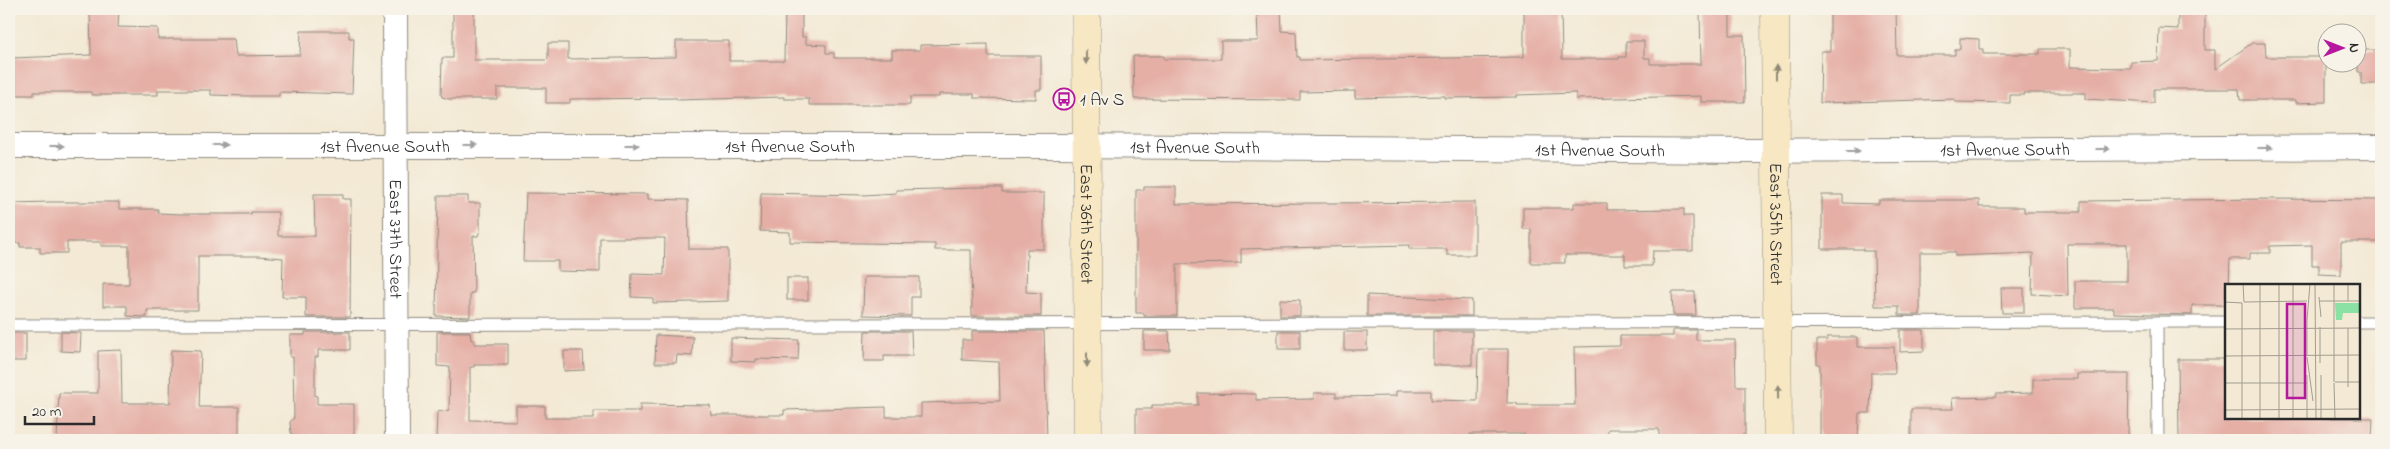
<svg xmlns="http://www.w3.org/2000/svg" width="2390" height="449" font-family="'Indie Flower',sans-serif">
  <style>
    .building { fill: #e5afa6 }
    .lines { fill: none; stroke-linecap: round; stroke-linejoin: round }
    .lane-casing { stroke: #8f8a80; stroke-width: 13 }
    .street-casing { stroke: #8f8a80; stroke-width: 26 }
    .secondary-casing { stroke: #8f8a80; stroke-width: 29 }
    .lane { stroke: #fff; stroke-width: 11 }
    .street { stroke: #fff; stroke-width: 24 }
    .secondary { stroke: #f7e8c3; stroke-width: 28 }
    .oneway { fill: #918a77 }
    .oneway2 { fill: #a0a0a0 }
    .labels { text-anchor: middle; stroke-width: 4.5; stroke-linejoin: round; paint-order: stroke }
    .poi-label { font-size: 18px; fill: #2b2b2b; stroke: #f7f3e8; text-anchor: start }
    .street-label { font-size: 18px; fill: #2b2b2b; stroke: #f7f3e8 }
    .inset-road { fill: none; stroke: #a39d90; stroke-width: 1 }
    .view { fill: #b5179e; fill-opacity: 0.15; stroke: #b5179e; stroke-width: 2.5 }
    .inset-edge { fill: none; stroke: #2b2b2b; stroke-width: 2.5 }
  </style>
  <rect width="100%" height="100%" fill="#f7f3e8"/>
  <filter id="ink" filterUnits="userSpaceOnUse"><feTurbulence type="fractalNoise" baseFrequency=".02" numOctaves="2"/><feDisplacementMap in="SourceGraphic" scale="10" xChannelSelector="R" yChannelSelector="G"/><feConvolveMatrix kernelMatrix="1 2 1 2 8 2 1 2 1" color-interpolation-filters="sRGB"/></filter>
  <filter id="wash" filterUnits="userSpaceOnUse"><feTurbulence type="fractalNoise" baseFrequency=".0096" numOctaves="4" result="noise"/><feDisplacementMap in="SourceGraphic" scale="20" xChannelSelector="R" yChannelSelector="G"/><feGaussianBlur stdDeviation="1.12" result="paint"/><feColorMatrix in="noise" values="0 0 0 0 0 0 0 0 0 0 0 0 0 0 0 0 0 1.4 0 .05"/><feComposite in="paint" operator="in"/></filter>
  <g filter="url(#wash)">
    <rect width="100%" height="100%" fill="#f3e9d4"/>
    <g id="blocks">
      <g class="building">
        <polygon points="90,9 119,9 118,27 158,28 158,39 234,39 236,56 300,55 301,31 349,31 349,38 354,38 352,94 279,92 279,96 247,96 211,95 211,90 158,90 158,95 91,95 91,92 34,92 34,95 12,95 11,58 91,55"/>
        <polygon points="453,9 474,9 474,60 546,60 548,58 548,43 568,43 568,59 676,57 676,41 729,41 729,61 784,61 785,9 802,9 802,37 806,37 806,44 826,45 826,53 834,53 834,58 892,58 892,50 920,50 920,45 988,44 988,56 1041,56 1041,90 1036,90 1036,99 974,98 974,94 939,94 939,97 910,97 910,105 809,105 809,99 784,99 784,97 677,100 677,98 570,99 570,103 546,103 546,88 497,88 497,99 449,99 442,97 441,94 442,58 453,58"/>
        <polygon points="1257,9 1281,9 1282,31 1296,32 1297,57 1300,57 1300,60 1524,57 1524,9 1561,9 1562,59 1619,59 1619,57 1626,57 1626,41 1644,41 1644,58 1650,58 1650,64 1701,64 1700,9 1730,9 1730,35 1744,35 1745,102 1701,102 1701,96 1576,99 1576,93 1517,95 1517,97 1445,98 1445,96 1355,98 1355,91 1300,92 1300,100 1134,99 1133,56 1164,56 1164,59 1221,59 1221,41 1258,41"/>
        <polygon points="1830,9 1896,9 1897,55 1955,55 1955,49 1960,49 1960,38 1979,39 1979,49 1983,49 1983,54 2040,54 2040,49 2070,49 2070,67 2131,68 2131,62 2158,61 2159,28 2178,29 2178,9 2205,9 2205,50 2215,50 2215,69 2252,43 2265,43 2266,57 2326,57 2326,102 2296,103 2296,100 2240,100 2239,89 2154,89 2154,103 2086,99 2086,93 2024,93 2024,95 2010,95 2010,103 1955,102 1955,99 1820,103 1821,51 1830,51"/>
        <polygon points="2358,50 2381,50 2381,84 2361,84 2361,72 2358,72"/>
        <polygon points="1144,187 1176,187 1176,204 1475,202 1475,255 1447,255 1447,249 1409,249 1409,245 1241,249 1241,263 1177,264 1177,316 1144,316 1144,313 1136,313 1136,190 1144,190"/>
        <polygon points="977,188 1002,188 1002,193 1044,193 1044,249 1027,249 1026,292 1041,293 1041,316 972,316 971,250 935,250 935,244 790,242 790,232 760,231 761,193 864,195 896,193 896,190"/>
        <polygon points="526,193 648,194 648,199 688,200 689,249 728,249 728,301 653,303 653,298 631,297 632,274 664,275 665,238 600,238 600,272 558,271 558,261 523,261"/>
        <polygon points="314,194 343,194 343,199 351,199 350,317 306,317 306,297 282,297 283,258 258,256 198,256 198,310 147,310 147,317 127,316 127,306 103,306 103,284 129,284 129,246 101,246 101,242 67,242 67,253 40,253 40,247 20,247 20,243 11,243 11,203 51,202 119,202 119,209 158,209 158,213 181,214 251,214 251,212 278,212 278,236 315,236"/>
        <polygon points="1822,195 1843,195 1843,203 1879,204 1879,200 1979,200 1979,207 2024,207 2024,212 2081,212 2081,201 2270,199 2381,200 2381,242 2341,242 2341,275 2319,274 2319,265 2312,265 2312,245 2270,246 2270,253 2250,253 2250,259 2230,259 2229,285 2226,285 2226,305 2192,305 2192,315 2114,313 2114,308 2075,308 2075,281 2127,281 2127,244 2067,244 2068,296 2032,294 2033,253 1955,256 1955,252 1920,252 1920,315 1899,315 1899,306 1875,306 1874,251 1863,251 1863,249 1822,249"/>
        <polygon points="438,196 468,196 468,203 480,203 480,230 478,236 473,236 474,293 470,293 470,317 436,316"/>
        <polygon points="1574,203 1607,203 1607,210 1684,209 1684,216 1693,216 1693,251 1653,251 1652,266 1625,266 1625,255 1565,255 1565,263 1531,263 1531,229 1523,229 1523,208 1574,208"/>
        <polygon points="864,277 919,277 919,297 911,297 911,316 863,315"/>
        <rect x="787" y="278" width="21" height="22"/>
        <polygon points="2001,288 2024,288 2024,313 2002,313"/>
        <polygon points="1672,292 1695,292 1696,315 1673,315"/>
        <polygon points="1367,295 1472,300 1472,316 1367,316"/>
        <polygon points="1280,299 1300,300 1300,316 1280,316"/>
        <polygon points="1673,330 1696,330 1696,340 1735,340 1736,386 1745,386 1745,435 1742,435 1742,440 1659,440 1659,429 1608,429 1608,440 1525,440 1525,434 1470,434 1470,440 1136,440 1136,409 1152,409 1152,405 1198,405 1198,393 1256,394 1256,400 1314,399 1314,393 1336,393 1336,397 1396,396 1396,391 1431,391 1431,400 1477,401 1478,349 1508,349 1507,403 1517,403 1517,405 1575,405 1574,347 1620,346 1620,336 1673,336"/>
        <polygon points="1900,330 1924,330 1924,351 1900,352"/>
        <polygon points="865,331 911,331 912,356 884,356 884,361 864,361"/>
        <polygon points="972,331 1044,331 1047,440 436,440 437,412 449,410 450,367 437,366 437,332 470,332 471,340 474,340 474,344 508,344 508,365 474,365 474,367 470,367 470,420 516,421 516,406 545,406 545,418 593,418 593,411 640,411 640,404 710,405 711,415 784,415 784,410 886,407 886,417 921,417 921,403 1000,401 999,362 962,360 962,340 972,340"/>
        <polygon points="1144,331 1169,331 1170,350 1144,350"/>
        <rect x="1278" y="331" width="22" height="18"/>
        <rect x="1433" y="331" width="39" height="34"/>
        <polygon points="61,332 81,333 80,352 61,351"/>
        <polygon points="305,332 350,332 350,350 318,350 318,357 315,357 315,396 317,396 317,404 354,404 354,440 300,440 291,433 290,422 294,418 293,357 290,357 290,335 305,335"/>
        <rect x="1344" y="332" width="23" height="18"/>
        <rect x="9" y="333" width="17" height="28"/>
        <polygon points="656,335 693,337 692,356 677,355 676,363 655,363"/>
        <polygon points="1827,337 1857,337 1857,347 1894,347 1895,373 1871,373 1870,413 1859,413 1858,440 1820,440 1820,364 1817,364 1817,340 1827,340"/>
        <polygon points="731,338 799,340 798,360 756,359 756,362 731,361"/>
        <polygon points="121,350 122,403 170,403 171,350 201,351 199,407 239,407 239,440 57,440 59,393 98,393 98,351"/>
        <polygon points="564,351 583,351 584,370 564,371"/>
        <polygon points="2178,359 2226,359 2226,418 2373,418 2372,440 2179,440"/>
        <polygon points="2077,374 2129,374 2128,440 1911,440 1911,409 1953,409 1952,398 1996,397 1996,394 2033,393 2033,379 2077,379"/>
      </g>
    </g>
  </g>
  <g filter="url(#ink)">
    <use href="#blocks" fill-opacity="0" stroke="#8f8a80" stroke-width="1"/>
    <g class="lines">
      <g class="lane-casing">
        <g id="lane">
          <polyline points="2157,322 2158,440"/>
          <polyline points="2359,322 2381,322"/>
          <polyline points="9,325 2226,322"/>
        </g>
      </g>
      <g class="street-casing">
        <g id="street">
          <path id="s1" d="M395,9L397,440"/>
          <path id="s2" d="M9,146H1056L1751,151L2381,147"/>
        </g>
      </g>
      <g class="secondary-casing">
        <g id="secondary">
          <path id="s3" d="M1086,9L1088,440"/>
          <path id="s4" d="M1775,9L1778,440"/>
        </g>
      </g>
      <use href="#lane" class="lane"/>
      <use href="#street" class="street"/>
      <use href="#secondary" class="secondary"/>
    </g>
    <defs><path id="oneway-solid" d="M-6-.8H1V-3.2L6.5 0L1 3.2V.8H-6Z" transform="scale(1.25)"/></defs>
    <g class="oneway">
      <use href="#oneway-solid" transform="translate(1086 57) rotate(90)"/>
      <use href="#oneway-solid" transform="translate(1776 72) rotate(-90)"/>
      <use href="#oneway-solid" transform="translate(1087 360) rotate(90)"/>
      <use href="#oneway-solid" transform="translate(1778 392) rotate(-91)"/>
    </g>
    <g class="oneway2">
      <use href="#oneway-solid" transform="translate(220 145)"/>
      <use href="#oneway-solid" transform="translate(470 145)"/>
      <use href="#oneway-solid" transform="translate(632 145)"/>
      <use href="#oneway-solid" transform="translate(57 146)"/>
      <use href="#oneway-solid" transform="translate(2265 148)"/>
      <use href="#oneway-solid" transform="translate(2103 149)"/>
      <use href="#oneway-solid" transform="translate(1853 151)"/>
    </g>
  </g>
  <defs>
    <g id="bus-ring" transform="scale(1.125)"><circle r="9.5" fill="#f7f3e8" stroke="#b5179e" stroke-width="1.5"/><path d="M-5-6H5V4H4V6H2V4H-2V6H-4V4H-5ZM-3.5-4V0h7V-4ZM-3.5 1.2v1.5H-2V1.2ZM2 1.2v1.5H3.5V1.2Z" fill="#b5179e"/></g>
  </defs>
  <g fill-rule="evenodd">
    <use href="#bus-ring" x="1064" y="99"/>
  </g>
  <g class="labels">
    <g class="poi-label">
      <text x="1080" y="105">1 Av S</text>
    </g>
    <g class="street-label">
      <text dy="6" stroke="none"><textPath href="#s2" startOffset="376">1st Avenue South</textPath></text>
      <text dy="6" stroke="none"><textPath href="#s2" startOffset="781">1st Avenue South</textPath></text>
      <text dy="6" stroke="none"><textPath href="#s2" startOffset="1186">1st Avenue South</textPath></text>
      <text dy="6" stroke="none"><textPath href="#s2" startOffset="1591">1st Avenue South</textPath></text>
      <text dy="6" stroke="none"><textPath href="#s2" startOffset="1996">1st Avenue South</textPath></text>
      <text dy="6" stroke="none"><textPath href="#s3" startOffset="215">East 36th Street</textPath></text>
      <text dy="6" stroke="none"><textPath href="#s4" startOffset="215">East 35th Street</textPath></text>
      <text dy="6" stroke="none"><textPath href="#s1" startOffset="230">East 37th Street</textPath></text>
    </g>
  </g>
  <g transform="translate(2225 284)">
    <rect width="135" height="135" fill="#f3e9d4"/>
    <path d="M110,19H135V29H118L117,36H111Z" fill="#8be1a4"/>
    <path class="inset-road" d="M18,0L19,18L82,17M54,0V135M68,0V135M90,0L91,135M109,0V98M123,0V17M94,13L96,33M95,17H135M0,18L17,19V135M82,36L85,0M123,44V103M0,45L135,44M0,72L135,71M82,72V36M82,73L88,117M95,79V43M82,91V135M96,91V135M110,98H135M0,99H82M109,99L110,135M0,126L135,125M35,135V0"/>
    <path class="view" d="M62,20H80V114H62Z"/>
    <rect width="135" height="135" class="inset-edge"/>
  </g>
  <rect width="2390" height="449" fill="none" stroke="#f7f3e8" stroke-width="30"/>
  <g transform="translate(2342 48) rotate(90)"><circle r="24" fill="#f7f3e8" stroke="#a5a39c"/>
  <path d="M0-4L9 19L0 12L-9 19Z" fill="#b5179e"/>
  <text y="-8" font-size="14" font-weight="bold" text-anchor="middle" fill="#2b2b2b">N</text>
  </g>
  <path d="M25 416v8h69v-8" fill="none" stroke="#2b2b2b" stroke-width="2.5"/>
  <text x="32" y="416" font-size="15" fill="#2b2b2b" stroke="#f7f3e8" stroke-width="4" paint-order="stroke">20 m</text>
</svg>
